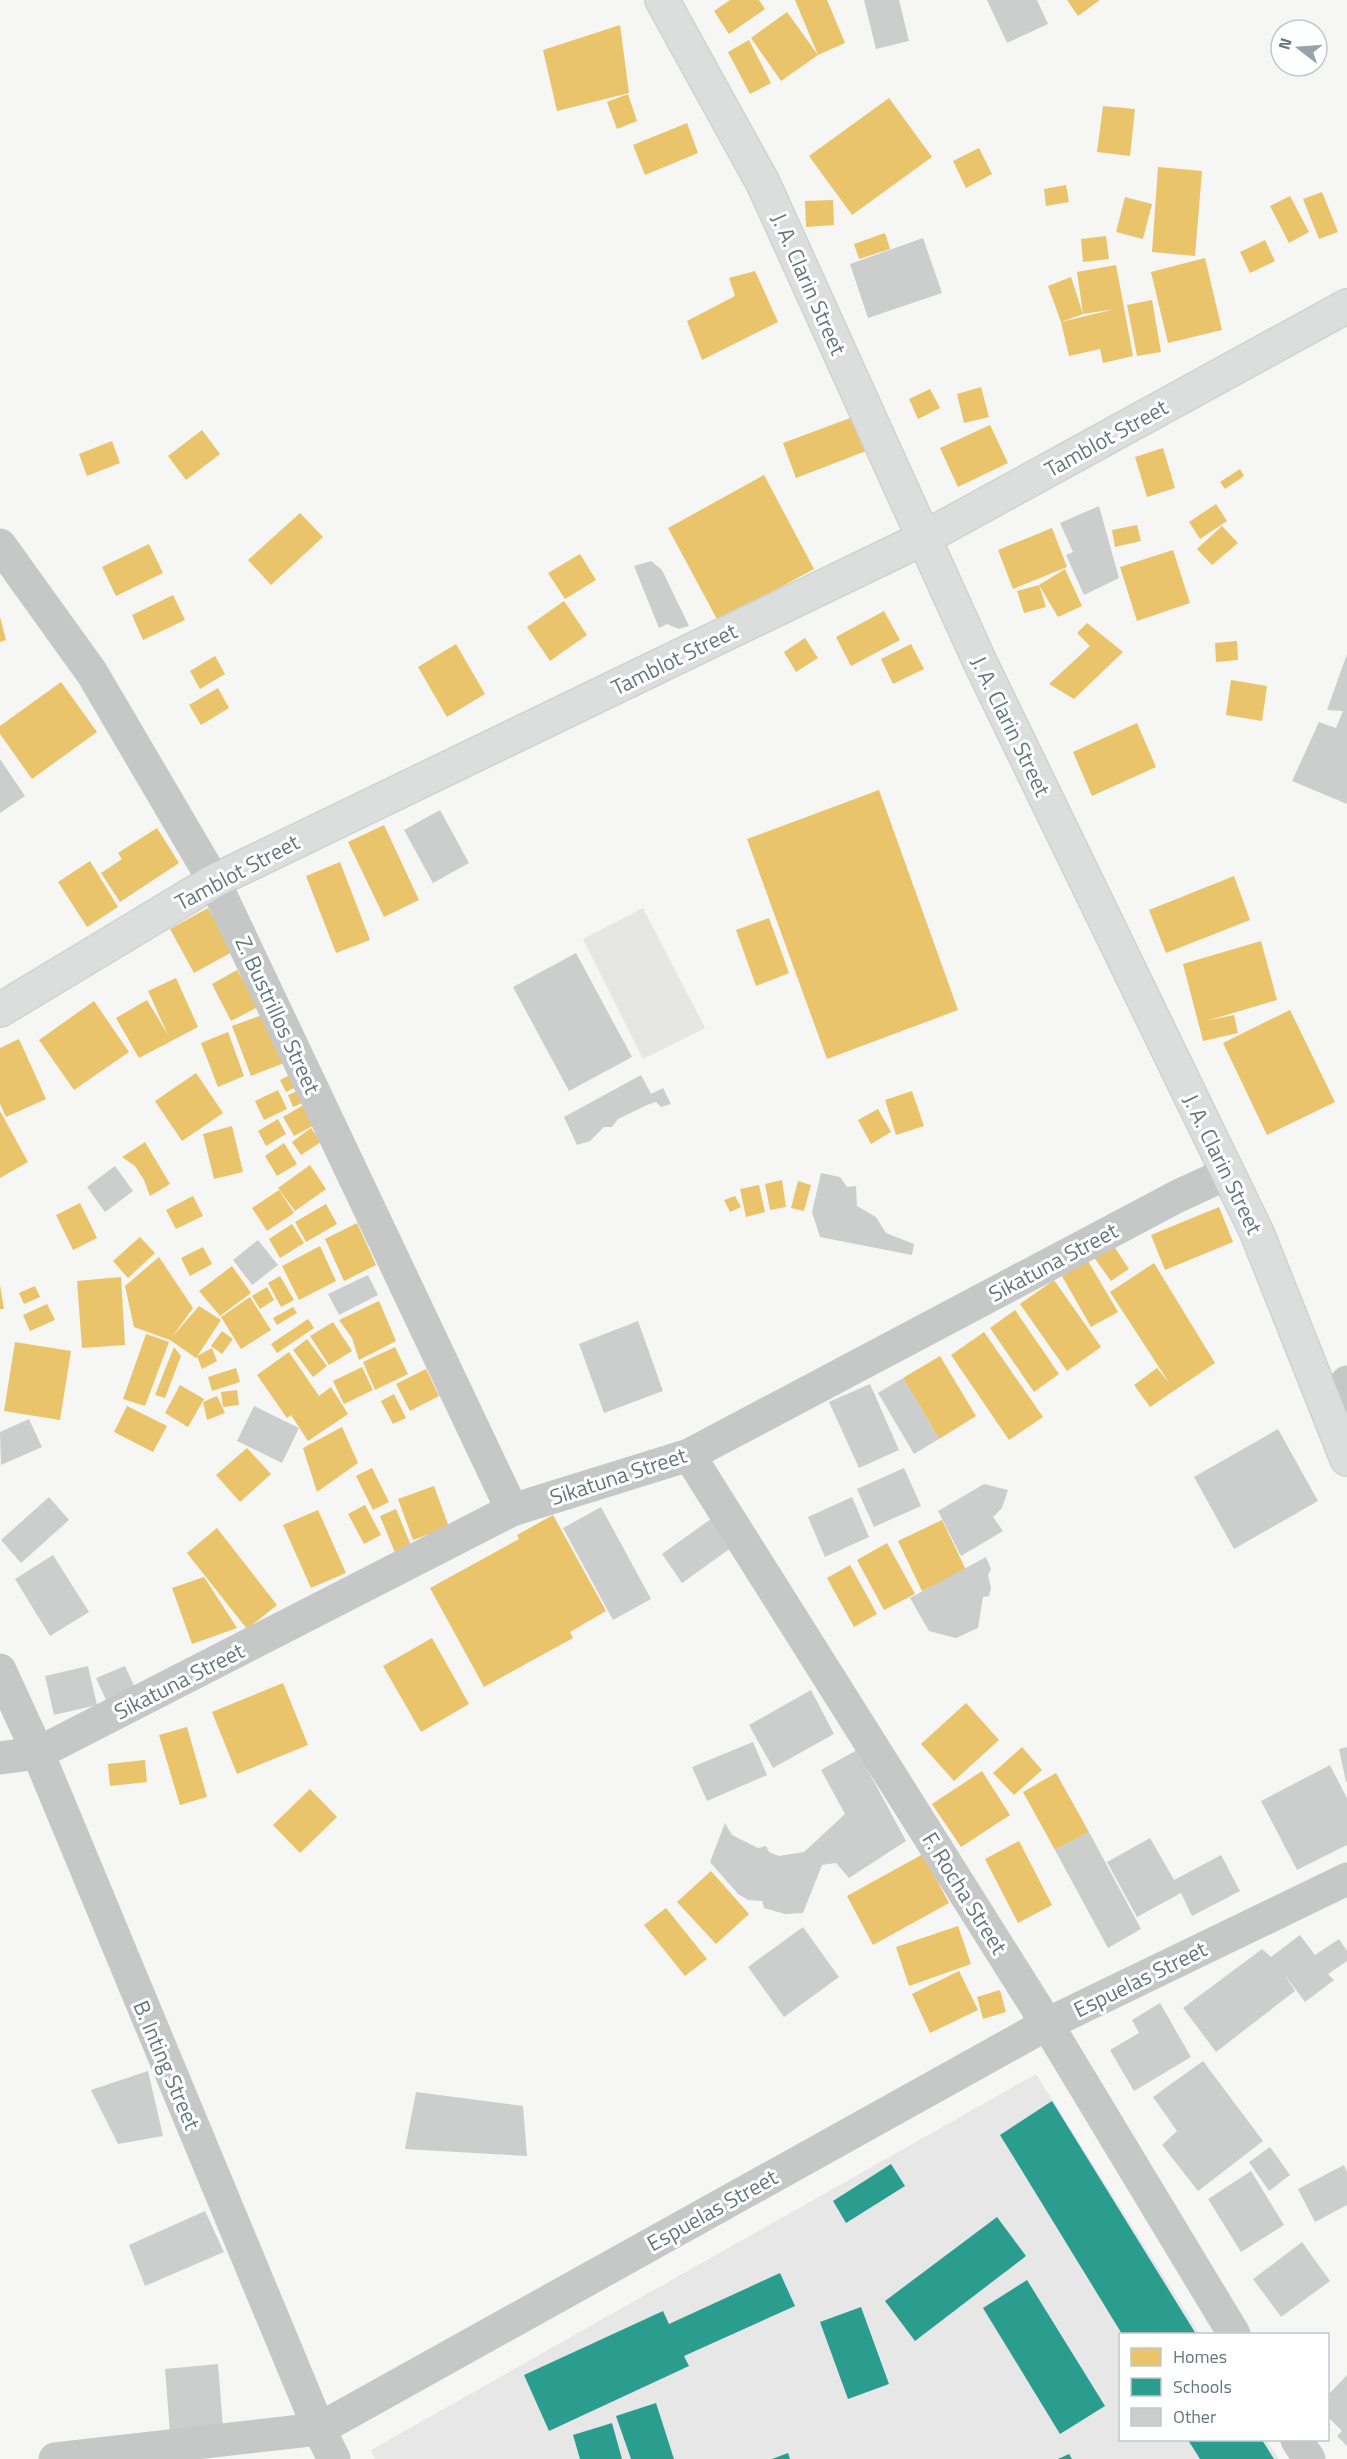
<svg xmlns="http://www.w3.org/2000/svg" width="1347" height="2459" font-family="'Titillium Web',sans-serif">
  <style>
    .built { fill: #e6e7e6 }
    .green { fill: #e6e7e2 }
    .homes { fill: #e9c46a }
    .schools { fill: #2a9d8f }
    .building { fill: #cccece }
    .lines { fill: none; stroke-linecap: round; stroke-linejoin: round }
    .major-casing { stroke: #d1d2d2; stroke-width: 36 }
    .minor { stroke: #c6c8c8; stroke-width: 33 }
    .major { stroke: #dcdddd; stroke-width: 33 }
    .labels { text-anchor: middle; stroke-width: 6; stroke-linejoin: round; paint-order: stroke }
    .street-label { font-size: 22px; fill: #63787d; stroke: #fff }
  </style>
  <rect width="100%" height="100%" fill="#f6f6f5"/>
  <polygon class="built" points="1036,2074 1200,2334 1120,2334 1120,2440 1266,2440 1279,2459 375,2459 371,2450"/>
  <polygon class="green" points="643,908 705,1028 643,1059 583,939"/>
  <g class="homes">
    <polygon points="730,0 759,0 765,9 729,34 714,11"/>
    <polygon points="795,0 827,0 845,43 818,55"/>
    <polygon points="1067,0 1100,0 1078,16"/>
    <polygon points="787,12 818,55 781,81 751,38"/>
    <polygon points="620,25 629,93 557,111 543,50"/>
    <polygon points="749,40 771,83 750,94 728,52"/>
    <polygon points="628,94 637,121 617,129 607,102"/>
    <polygon points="889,98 932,157 852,215 809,156"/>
    <polygon points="1103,106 1135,109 1130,156 1097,152"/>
    <polygon points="687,123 698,153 645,175 633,145"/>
    <polygon points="979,148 992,174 966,188 953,161"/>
    <polygon points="1158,167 1202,171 1195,256 1152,252"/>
    <polygon points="1066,185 1069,202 1046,206 1044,189"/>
    <polygon points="1322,192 1338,232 1319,239 1303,199"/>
    <polygon points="1290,196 1309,232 1289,243 1270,206"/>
    <polygon points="1125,197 1152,204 1143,239 1116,232"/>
    <polygon points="833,200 834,225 806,227 805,201"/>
    <polygon points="885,233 890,249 859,259 854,244"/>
    <polygon points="1106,236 1109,259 1083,262 1081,239"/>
    <polygon points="1265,240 1275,261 1250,273 1240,252"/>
    <polygon points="1205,258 1222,330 1168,343 1151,272"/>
    <polygon points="1116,265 1133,356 1103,363 1100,349 1069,356 1061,322 1115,309 1083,314 1077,272"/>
    <polygon points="755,271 778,322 702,360 687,321 735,296 729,278"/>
    <polygon points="1071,277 1083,314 1061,322 1048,286"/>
    <polygon points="1152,300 1161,352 1137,356 1127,305"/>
    <polygon points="981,387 989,417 964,423 957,394"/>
    <polygon points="930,389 940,408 918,419 909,399"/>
    <polygon points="853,417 866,451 796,478 783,443"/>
    <polygon points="990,425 1008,463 958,487 940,448"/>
    <polygon points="202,430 220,454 186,480 168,456"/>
    <polygon points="112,441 120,463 87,476 79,454"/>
    <polygon points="1163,448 1175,488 1147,497 1135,457"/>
    <polygon points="1240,469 1244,476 1225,489 1220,482"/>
    <polygon points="764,475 814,569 718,621 668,528"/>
    <polygon points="1216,504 1227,521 1200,539 1189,522"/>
    <polygon points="300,513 323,537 271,585 248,560"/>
    <polygon points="1137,525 1141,541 1115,547 1112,530"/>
    <polygon points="1222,526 1238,543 1212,565 1197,549"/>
    <polygon points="1052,528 1067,567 1013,589 998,550"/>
    <polygon points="149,544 163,573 116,596 102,567"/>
    <polygon points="1173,550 1190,603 1137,621 1120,567"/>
    <polygon points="580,554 596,580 565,599 548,573"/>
    <polygon points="1065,569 1082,606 1058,617 1039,585"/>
    <polygon points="1039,585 1046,607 1024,613 1017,591"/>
    <polygon points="173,595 185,620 143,640 132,615"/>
    <polygon points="564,601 587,635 550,661 527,627"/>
    <polygon points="884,611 900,640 851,666 836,637"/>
    <polygon points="0,617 6,640 0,642"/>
    <polygon points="1087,623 1123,652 1074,699 1049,684 1090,646 1077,633"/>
    <polygon points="805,638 818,658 796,672 784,652"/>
    <polygon points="1237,641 1238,660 1216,662 1215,643"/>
    <polygon points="456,644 485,694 447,717 418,667"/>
    <polygon points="911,644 924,669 893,684 881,659"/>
    <polygon points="215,656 225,674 200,689 190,671"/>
    <polygon points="1231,680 1267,686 1262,721 1226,715"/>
    <polygon points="61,682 97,732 32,779 0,734 0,726"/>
    <polygon points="218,688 229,708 201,725 189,705"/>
    <polygon points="1137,723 1156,767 1092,796 1073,752"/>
    <polygon points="879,790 958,1010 827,1059 747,839"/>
    <polygon points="384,825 419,900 384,917 348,842"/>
    <polygon points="157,828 179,863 120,902 101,873 122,859 118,853"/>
    <polygon points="90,861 118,907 87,927 58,882"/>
    <polygon points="340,862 370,940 336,953 306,876"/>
    <polygon points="1234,876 1250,920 1166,953 1149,910"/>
    <polygon points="208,908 232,952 194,973 170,929"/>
    <polygon points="769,918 789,973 756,986 736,930"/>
    <polygon points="1261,941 1277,1000 1206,1021 1234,1015 1238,1033 1203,1041 1183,964"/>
    <polygon points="237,970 258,1007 231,1021 212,984"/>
    <polygon points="176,978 198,1027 139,1058 116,1018 147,1000 168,1035 148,991"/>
    <polygon points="94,1001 129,1052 74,1090 39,1040"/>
    <polygon points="1290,1010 1335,1102 1267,1135 1223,1043"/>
    <polygon points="265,1014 284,1063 251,1076 232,1026"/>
    <polygon points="228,1032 244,1076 218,1087 201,1043"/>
    <polygon points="19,1039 46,1099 6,1117 0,1104 0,1048"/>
    <polygon points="196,1073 223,1113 182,1141 155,1101"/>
    <polygon points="292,1074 298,1086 286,1092 280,1080"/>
    <polygon points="302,1089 307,1101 293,1107 288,1095"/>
    <polygon points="278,1090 287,1109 264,1120 255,1101"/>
    <polygon points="912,1091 924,1126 896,1135 885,1100"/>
    <polygon points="307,1103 318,1123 294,1136 283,1117"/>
    <polygon points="878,1109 891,1132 871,1144 858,1120"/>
    <polygon points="0,1111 28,1162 0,1178"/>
    <polygon points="278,1119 286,1134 266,1146 258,1131"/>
    <polygon points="232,1126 243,1172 214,1179 203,1134"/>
    <polygon points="311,1128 321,1142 301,1155 292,1142"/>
    <polygon points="145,1142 170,1184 150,1196 144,1180 135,1166 122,1157"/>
    <polygon points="284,1143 297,1164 277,1176 265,1156"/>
    <polygon points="310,1165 326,1189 295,1211 278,1188"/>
    <polygon points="782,1180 786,1207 770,1210 765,1184"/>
    <polygon points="798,1181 811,1185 804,1211 791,1208"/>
    <polygon points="759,1185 765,1212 746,1217 740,1189"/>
    <polygon points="279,1190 294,1213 267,1231 252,1208"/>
    <polygon points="193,1196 203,1216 176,1229 166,1210"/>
    <polygon points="735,1196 741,1207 730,1212 724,1200"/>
    <polygon points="80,1203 97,1238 73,1250 56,1215"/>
    <polygon points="326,1204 337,1224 306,1242 295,1222"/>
    <polygon points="1219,1207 1233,1242 1165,1270 1151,1235"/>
    <polygon points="357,1223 376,1265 344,1281 325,1239"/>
    <polygon points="292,1224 304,1243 280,1258 269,1239"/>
    <polygon points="140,1237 155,1253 128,1278 113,1261"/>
    <polygon points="1109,1239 1129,1269 1111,1281 1090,1252"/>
    <polygon points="320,1246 336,1281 299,1300 282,1266"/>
    <polygon points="203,1247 212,1264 190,1276 181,1258"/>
    <polygon points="159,1257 193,1308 172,1337 199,1306 221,1320 196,1358 170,1340 134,1327 125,1286"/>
    <polygon points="1088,1261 1118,1312 1091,1327 1062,1276"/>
    <polygon points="1154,1263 1215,1363 1150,1407 1134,1385 1157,1368 1170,1384 1110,1292"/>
    <polygon points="232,1266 251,1293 220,1316 199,1291"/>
    <polygon points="280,1276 294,1300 281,1307 268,1283"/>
    <polygon points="121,1277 125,1345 82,1348 77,1281"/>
    <polygon points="1054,1280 1101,1347 1067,1371 1020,1304"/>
    <polygon points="0,1285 4,1309 0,1309"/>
    <polygon points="35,1286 40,1297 24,1304 19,1293"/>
    <polygon points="267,1287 274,1300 260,1309 252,1296"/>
    <polygon points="250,1297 271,1330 241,1349 221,1317"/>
    <polygon points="379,1301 396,1341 359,1360 352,1338 339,1320"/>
    <polygon points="47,1304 55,1320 30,1331 23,1315"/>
    <polygon points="293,1307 297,1313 277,1325 273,1318"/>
    <polygon points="1015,1310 1059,1374 1034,1392 990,1328"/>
    <polygon points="308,1319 314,1328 277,1353 271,1344"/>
    <polygon points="333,1322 352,1351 329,1365 310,1336"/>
    <polygon points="222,1331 233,1339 222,1354 211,1346"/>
    <polygon points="984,1332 1043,1417 1009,1440 951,1355"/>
    <polygon points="146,1334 169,1342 145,1406 123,1399"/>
    <polygon points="307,1339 327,1366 313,1377 293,1350"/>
    <polygon points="15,1342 71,1351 60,1420 4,1411"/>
    <polygon points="174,1347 181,1356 165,1398 155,1395"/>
    <polygon points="395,1347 408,1374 375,1390 363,1362"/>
    <polygon points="212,1348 217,1361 202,1369 197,1356"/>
    <polygon points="289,1352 319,1396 331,1387 348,1414 308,1441 291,1415 287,1418 257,1375"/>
    <polygon points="940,1356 976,1416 939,1439 903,1378"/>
    <polygon points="362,1367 373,1390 344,1404 333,1381"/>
    <polygon points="236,1368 240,1382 212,1391 208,1377"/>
    <polygon points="426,1369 439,1396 410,1411 396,1384"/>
    <polygon points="180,1385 204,1399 188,1427 165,1413"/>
    <polygon points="237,1390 239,1405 223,1407 221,1392"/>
    <polygon points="394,1394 406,1418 393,1424 381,1401"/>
    <polygon points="217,1396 225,1413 207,1420 203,1402"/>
    <polygon points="127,1406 167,1426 153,1452 114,1432"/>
    <polygon points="342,1427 358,1463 317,1492 303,1448"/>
    <polygon points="247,1448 271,1474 240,1502 216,1475"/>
    <polygon points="372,1468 389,1502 373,1510 356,1476"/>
    <polygon points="434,1486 449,1527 413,1540 398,1499"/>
    <polygon points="365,1505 381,1535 364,1544 348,1514"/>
    <polygon points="396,1509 412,1548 396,1555 380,1516"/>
    <polygon points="318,1510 346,1573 311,1588 283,1525"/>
    <polygon points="553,1515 606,1611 570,1632 573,1638 484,1687 430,1588 519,1539 517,1535"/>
    <polygon points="942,1520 966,1570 922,1591 898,1541"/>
    <polygon points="217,1528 277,1605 247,1629 187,1553"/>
    <polygon points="887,1543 915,1594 884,1610 857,1560"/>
    <polygon points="850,1565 877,1614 854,1627 827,1578"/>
    <polygon points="204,1577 237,1628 192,1644 172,1588"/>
    <polygon points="432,1638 469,1704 421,1732 383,1666"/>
    <polygon points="283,1683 308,1745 237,1774 212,1712"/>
    <polygon points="966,1703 999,1740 954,1781 921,1744"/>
    <polygon points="187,1727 207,1797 180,1805 159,1735"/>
    <polygon points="1022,1747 1042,1770 1014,1795 993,1773"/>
    <polygon points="145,1760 147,1782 110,1786 108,1764"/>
    <polygon points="982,1771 1010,1815 961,1847 932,1804"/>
    <polygon points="1056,1773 1089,1832 1055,1850 1023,1792"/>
    <polygon points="310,1789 337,1817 300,1853 273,1825"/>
    <polygon points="1019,1841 1052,1905 1018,1923 985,1859"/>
    <polygon points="923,1854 949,1903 873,1945 847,1896"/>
    <polygon points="711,1871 749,1914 716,1944 677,1902"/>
    <polygon points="666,1908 707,1959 685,1976 644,1925"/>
    <polygon points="958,1926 971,1964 909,1986 896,1947"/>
    <polygon points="959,1971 978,2010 930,2033 912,1994"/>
    <polygon points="1000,1990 1006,2012 983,2019 977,1997"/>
  </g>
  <g class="schools">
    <polygon points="1052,2101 1196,2334 1122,2334 1000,2135"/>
    <polygon points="891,2164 905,2186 846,2223 833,2201"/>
    <polygon points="997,2217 1026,2256 915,2341 885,2301"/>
    <polygon points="780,2273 795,2306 684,2356 689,2366 549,2431 524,2375 663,2311 669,2324"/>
    <polygon points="1027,2280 1105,2406 1060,2434 983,2308"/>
    <polygon points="861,2307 889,2384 848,2399 820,2322"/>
    <polygon points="656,2403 674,2459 631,2459 616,2416"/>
    <polygon points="612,2423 622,2459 580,2459 573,2435"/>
    <polygon points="1188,2440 1262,2440 1274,2459 1200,2459"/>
    <polygon points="788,2453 790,2459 772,2459"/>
    <polygon points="1069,2454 1072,2459 1058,2459"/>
  </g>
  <g class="building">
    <polygon points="864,0 899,0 909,41 876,49"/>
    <polygon points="987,0 1037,0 1048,24 1007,43"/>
    <polygon points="923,238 942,293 868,318 850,264"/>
    <polygon points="1099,506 1119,578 1084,595 1066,555 1073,552 1060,523"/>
    <polygon points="651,561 662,570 689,626 679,629 667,624 659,628 634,566"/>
    <polygon points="1347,654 1347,804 1292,781 1319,722 1336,728 1343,711 1327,710"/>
    <polygon points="0,759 25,796 0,813"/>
    <polygon points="440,810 469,863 433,883 404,830"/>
    <polygon points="576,953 632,1057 569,1091 513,987"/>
    <polygon points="641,1075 651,1094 663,1088 671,1104 661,1107 656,1102 647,1105 618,1119 612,1127 604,1127 590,1141 577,1145 564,1117"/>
    <polygon points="115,1166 133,1191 105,1212 87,1187"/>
    <polygon points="821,1173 840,1177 847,1187 856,1186 857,1206 876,1217 886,1233 914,1244 912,1255 820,1237 812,1212"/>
    <polygon points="258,1240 278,1265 252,1285 233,1260"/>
    <polygon points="368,1275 378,1295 339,1315 328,1294"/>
    <polygon points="638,1321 663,1391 604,1413 579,1344"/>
    <polygon points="903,1378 939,1439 914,1454 878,1393"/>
    <polygon points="870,1384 899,1450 859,1468 829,1402"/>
    <polygon points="254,1406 299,1428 282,1463 237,1441"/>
    <polygon points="29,1419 42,1447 1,1465 0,1432"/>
    <polygon points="1278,1429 1318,1501 1234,1549 1194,1477"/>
    <polygon points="904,1468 921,1506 874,1527 857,1489"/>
    <polygon points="984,1484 1008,1490 1002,1508 993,1517 1003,1531 961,1556 938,1511"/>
    <polygon points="49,1497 69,1520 21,1563 1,1540"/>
    <polygon points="852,1497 869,1537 825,1557 808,1517"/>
    <polygon points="601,1507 651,1599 613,1620 563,1528"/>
    <polygon points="715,1516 735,1545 682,1583 662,1554"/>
    <polygon points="53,1555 89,1612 50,1636 15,1579"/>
    <polygon points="986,1557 991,1569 988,1575 991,1588 989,1596 983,1597 978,1628 956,1638 929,1631 910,1598"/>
    <polygon points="88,1666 97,1705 54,1715 45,1676"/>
    <polygon points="125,1666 135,1688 106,1700 96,1678"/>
    <polygon points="811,1690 834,1734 773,1768 749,1725"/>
    <polygon points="753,1742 767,1775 707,1801 692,1767"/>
    <polygon points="1347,1747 1347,1782 1346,1782 1339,1749"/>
    <polygon points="857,1750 906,1841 849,1878 836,1863 822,1865 803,1913 785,1914 764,1908 762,1901 748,1900 738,1894 710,1862 725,1823 732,1835 758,1848 766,1846 769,1852 779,1856 804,1852 845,1814 821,1770"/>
    <polygon points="1330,1765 1347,1798 1347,1845 1297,1870 1261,1801"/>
    <polygon points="1089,1832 1141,1929 1108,1948 1055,1850"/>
    <polygon points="1150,1838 1174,1880 1221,1855 1240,1891 1192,1916 1181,1893 1137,1917 1107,1862"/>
    <polygon points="803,1927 839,1977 784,2017 748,1967"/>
    <polygon points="1300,1935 1315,1955 1339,1939 1347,1951 1347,1961 1328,1974 1334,1980 1305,2002 1284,1974 1295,1991 1216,2052 1183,2008 1262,1949 1271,1957"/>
    <polygon points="1160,2003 1191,2057 1134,2091 1110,2050 1139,2033 1132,2020"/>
    <polygon points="1203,2061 1263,2141 1198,2191 1162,2145 1177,2131 1153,2097"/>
    <polygon points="148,2071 163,2136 118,2144 91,2090"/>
    <polygon points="416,2092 523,2106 527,2156 405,2149"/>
    <polygon points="1270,2147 1290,2175 1269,2191 1249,2162"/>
    <polygon points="1344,2165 1347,2172 1347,2205 1315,2222 1298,2189"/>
    <polygon points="1251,2171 1284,2225 1241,2252 1208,2199"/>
    <polygon points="205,2211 224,2252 145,2286 129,2245"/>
    <polygon points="1302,2242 1330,2281 1281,2317 1253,2279"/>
    <polygon points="218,2364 223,2428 170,2433 165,2369"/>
    <polygon points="1347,2375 1347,2446 1337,2436 1342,2431 1328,2417 1328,2395"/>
  </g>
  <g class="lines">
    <g class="major-casing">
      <g id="major">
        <polyline points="662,0 763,183 980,662 1257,1233 1347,1459"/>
        <polyline points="0,1010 214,881 924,538 1347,306"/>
      </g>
    </g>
    <g class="minor">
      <polyline points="0,545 92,673 214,881 512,1510"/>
      <polyline points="1327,1409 1347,1382"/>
      <polyline points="689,1455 1047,2024 1234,2334"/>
      <polyline points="0,1670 38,1753 319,2429 334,2459"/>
      <polyline points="0,1758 38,1753 512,1510 689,1455 1178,1196 1228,1173"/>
      <polyline points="1297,2440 1309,2459"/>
      <polyline points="55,2459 319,2429 1047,2024 1347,1879"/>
    </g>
    <use href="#major" class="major"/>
  </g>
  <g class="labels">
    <g class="street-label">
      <text transform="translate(809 284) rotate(66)" y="8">J. A. Clarin Street</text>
      <text transform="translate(1106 438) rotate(-29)" y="8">Tamblot Street</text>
      <text transform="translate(674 659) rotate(-26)" y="8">Tamblot Street</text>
      <text transform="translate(1011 726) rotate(64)" y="8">J. A. Clarin Street</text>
      <text transform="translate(237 872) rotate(-28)" y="8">Tamblot Street</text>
      <text transform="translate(278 1015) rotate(65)" y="8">Z. Bustrillos Street</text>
      <text transform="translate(1223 1164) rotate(64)" y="8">J. A. Clarin Street</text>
      <text transform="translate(1053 1262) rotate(-28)" y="8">Sikatuna Street</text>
      <text transform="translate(618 1476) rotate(-18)" y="8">Sikatuna Street</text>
      <text transform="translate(179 1681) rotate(-27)" y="8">Sikatuna Street</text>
      <text transform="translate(965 1893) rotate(58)" y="8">F. Rocha Street</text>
      <text transform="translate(1140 1979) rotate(-26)" y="8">Espuelas Street</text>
      <text transform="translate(167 2065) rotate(67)" y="8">B. Inting Street</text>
      <text transform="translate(712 2210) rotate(-29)" y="8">Espuelas Street</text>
    </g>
  </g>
  <rect x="1119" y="2333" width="210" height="108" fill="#ffffff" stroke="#c1c9cb" stroke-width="1.5"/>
  <rect x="1131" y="2348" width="30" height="18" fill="#e9c46a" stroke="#c1c9cb" stroke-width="1.5"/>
  <text x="1173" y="2363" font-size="18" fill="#63787d">Homes</text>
  <rect x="1131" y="2378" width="30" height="18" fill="#2a9d8f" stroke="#c1c9cb" stroke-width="1.5"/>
  <text x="1173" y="2393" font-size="18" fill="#63787d">Schools</text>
  <rect x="1131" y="2408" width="30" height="18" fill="#cccece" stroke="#c1c9cb" stroke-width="1.5"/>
  <text x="1173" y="2423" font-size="18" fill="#63787d">Other</text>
  <g transform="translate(1299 48) rotate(287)"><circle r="28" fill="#ffffff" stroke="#c1c9cb" stroke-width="1.5"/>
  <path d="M0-4.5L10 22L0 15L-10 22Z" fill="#96a4a7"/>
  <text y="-9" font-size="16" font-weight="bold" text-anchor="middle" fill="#63787d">N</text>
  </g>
</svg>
